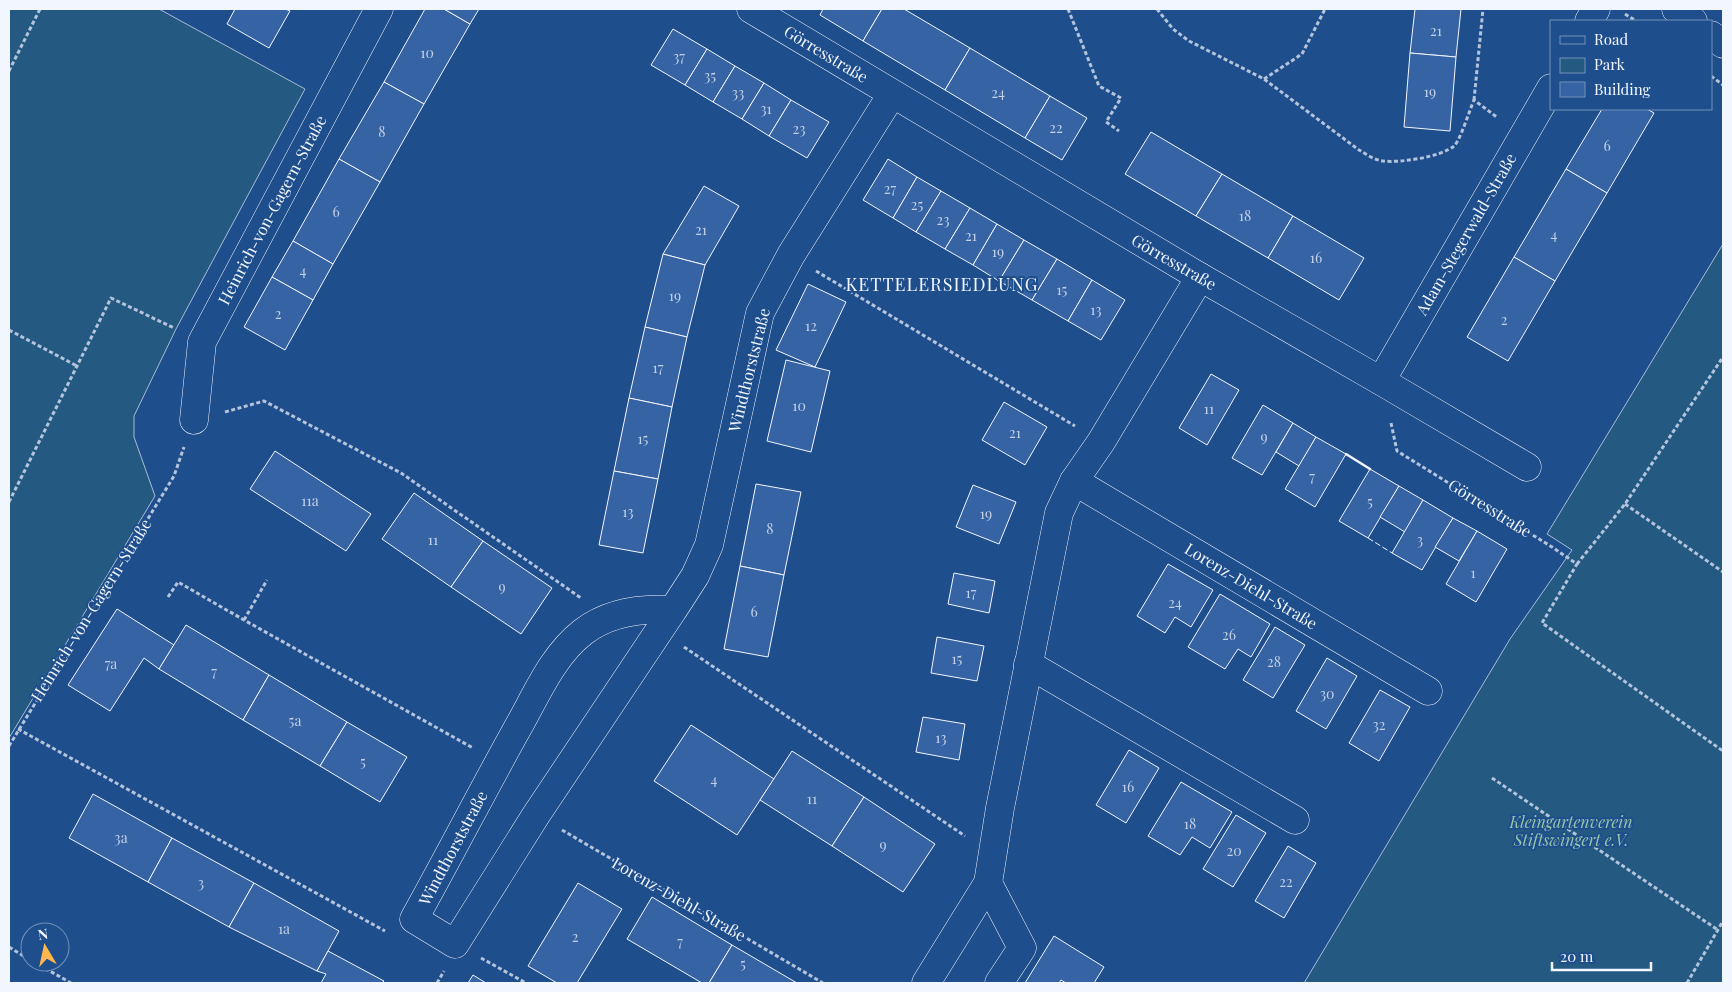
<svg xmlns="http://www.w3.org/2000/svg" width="1732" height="992" font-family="'Playfair Display',serif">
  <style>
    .green { fill: #245a82; stroke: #a8bbd7 }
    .building { fill: #3563a3; stroke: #f2f6ff }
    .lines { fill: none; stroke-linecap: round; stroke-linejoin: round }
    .minor-casing { stroke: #f2f6ff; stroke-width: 29 }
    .path { stroke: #b3c4dc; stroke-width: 3; stroke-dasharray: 4 2.5; stroke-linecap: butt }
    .minor { stroke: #1f4e8c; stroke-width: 28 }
    .fence { stroke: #f2f6ff; stroke-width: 1; stroke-dasharray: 6 2.5; stroke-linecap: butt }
    .wall { stroke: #f2f6ff; stroke-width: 2.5 }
    .labels { text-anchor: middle; stroke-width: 4; stroke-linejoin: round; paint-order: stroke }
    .number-label { font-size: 14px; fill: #c3d1e8 }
    .street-label { font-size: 16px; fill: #f2f6ff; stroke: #1f4e8c }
    .park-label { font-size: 16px; font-style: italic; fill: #97c8a6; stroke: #1f4e8c }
    .neighbourhood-label { font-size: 18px; letter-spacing: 1px; fill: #f2f6ff; stroke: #1f4e8c }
  </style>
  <rect width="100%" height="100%" fill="#1f4e8c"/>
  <g class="green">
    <polygon points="9,9 159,9 305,89 176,329 134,416 134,437 155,496 9,738"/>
    <polygon points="1723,244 1723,983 1304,983 1510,639 1572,550 1547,534"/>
  </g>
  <g class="building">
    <polygon points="235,9 285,9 290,11 269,48 227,24"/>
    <polygon points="425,9 444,9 470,24 424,104 384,82"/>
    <polygon points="444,9 479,9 470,24"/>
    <polygon points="823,9 882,9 863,41 820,15"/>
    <polygon points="882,9 904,9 970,48 945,90 863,41"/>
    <polygon points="1415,9 1461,9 1456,57 1410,53"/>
    <polygon points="673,29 707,49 685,85 651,65"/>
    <polygon points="970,48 1050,96 1025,138 945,90"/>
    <polygon points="707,49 735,66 713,102 685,85"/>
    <polygon points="1410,53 1456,57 1450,131 1404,127"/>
    <polygon points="735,66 764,83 742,119 713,102"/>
    <polygon points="384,82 424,104 380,182 339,159"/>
    <polygon points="764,83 791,100 769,136 742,119"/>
    <polygon points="1050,96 1087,118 1062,160 1025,138"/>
    <polygon points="791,100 829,122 807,158 769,136"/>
    <polygon points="1602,109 1647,109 1654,113 1607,193 1566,169"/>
    <polygon points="1151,132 1222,174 1196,216 1125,174"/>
    <polygon points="339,159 380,182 333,264 293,241"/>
    <polygon points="888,159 917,177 893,218 863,200"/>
    <polygon points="1566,169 1607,193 1555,281 1514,257"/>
    <polygon points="1222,174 1293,216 1268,258 1196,216"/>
    <polygon points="917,177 941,191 916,232 893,218"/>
    <polygon points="704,186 739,206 705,265 663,254"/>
    <polygon points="941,191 970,208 945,249 916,232"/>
    <polygon points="970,208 997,224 973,265 945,249"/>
    <polygon points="1293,216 1364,258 1339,300 1268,258"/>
    <polygon points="997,224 1024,240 999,281 973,265"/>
    <polygon points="1024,240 1057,259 1032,300 999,281"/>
    <polygon points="293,241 333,264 313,300 272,277"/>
    <polygon points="663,254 705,265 687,337 645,327"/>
    <polygon points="1514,257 1555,281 1508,361 1467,337"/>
    <polygon points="1057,259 1092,280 1068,321 1032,300"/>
    <polygon points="272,277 313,300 285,350 244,327"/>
    <polygon points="1092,280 1125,300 1101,340 1068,321"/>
    <polygon points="808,284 846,302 815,367 776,350"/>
    <polygon points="645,327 687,337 672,407 629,398"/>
    <polygon points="786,360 830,371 811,452 767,441"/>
    <polygon points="1211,374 1239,390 1207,445 1179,428"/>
    <polygon points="629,398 672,407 658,479 614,471"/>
    <polygon points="1004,402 1047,427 1025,465 982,440"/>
    <polygon points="1263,405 1293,423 1262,475 1232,458"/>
    <polygon points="1293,423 1316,437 1299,466 1276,452"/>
    <polygon points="1316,437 1346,454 1315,507 1285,489"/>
    <polygon points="275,451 371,514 346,551 250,489"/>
    <polygon points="1370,469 1399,486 1368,538 1339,521"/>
    <polygon points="614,471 658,479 643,553 599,545"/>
    <polygon points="756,484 801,492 784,575 740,566"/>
    <polygon points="973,485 1016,502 999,544 956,527"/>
    <polygon points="1399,486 1423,500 1405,532 1380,517"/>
    <polygon points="414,493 483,541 451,587 382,539"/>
    <polygon points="1423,500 1453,518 1422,570 1392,553"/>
    <polygon points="1453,518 1477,531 1459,561 1435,547"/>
    <polygon points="1477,531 1507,549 1476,602 1446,584"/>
    <polygon points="483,541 552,588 521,634 451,587"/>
    <polygon points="1168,564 1213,590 1191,627 1175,617 1165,633 1137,616"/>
    <polygon points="740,566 784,575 768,657 724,649"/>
    <polygon points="954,573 995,581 989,613 948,604"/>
    <polygon points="1220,594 1270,624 1251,657 1238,649 1225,669 1188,647"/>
    <polygon points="117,609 174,645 159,669 144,658 110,711 68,685"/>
    <polygon points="186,625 269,675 243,720 159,669"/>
    <polygon points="1275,627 1305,645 1273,698 1243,680"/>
    <polygon points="937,637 984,646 977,681 931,673"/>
    <polygon points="1327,658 1357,676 1326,729 1296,711"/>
    <polygon points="269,675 347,722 320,766 243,720"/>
    <polygon points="1380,690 1410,707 1379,761 1349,743"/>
    <polygon points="923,717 965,724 959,760 916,752"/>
    <polygon points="347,722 407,757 380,802 320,766"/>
    <polygon points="691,725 774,779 737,835 654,781"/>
    <polygon points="1129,750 1159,768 1126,823 1096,805"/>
    <polygon points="792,751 864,797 832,846 760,800"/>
    <polygon points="1181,782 1232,812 1210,848 1192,837 1180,855 1148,836"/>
    <polygon points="93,794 172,838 148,882 69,838"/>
    <polygon points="864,797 935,844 903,892 832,846"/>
    <polygon points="1236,815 1266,833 1233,887 1203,869"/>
    <polygon points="172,838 254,883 229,927 148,882"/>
    <polygon points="1288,846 1316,863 1284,918 1255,901"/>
    <polygon points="254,883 339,931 317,971 229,927"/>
    <polygon points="578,883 622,909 577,983 557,983 528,966"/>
    <polygon points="652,897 732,945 709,983 702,983 627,939"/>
    <polygon points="1054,936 1104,967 1094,983 1066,983 1061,980 1059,983 1025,983"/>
    <polygon points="732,945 797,983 709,983"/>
    <polygon points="328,951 384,981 382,983 321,983 326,974 317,971"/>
    <polygon points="473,975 486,983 468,983"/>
  </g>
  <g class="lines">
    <g class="minor-casing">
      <g id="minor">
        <polyline points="751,9 1200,277 1381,381 1527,467"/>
        <polyline points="1676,9 1693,21"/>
        <polyline points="1589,21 1596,9"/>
        <polyline points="1711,35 1723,44"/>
        <polyline points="1381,381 1551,88"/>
        <polyline points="194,420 202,342 379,9"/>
        <polyline points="1074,481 1428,691"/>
        <path d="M673,610L536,815L455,944L414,919C449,856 482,792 517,729C536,696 552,656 583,632C609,612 641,608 673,610L695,576L709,545L760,313L791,255L892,94"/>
        <polyline points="1028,664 1295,820"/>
        <polyline points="988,883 1022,948 999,983"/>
        <polyline points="926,983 988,883 1000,808 1059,513 1074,481 1101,442 1200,277"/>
      </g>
    </g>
    <g class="path">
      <polyline points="1068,9 1099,86 1121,98 1106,122 1119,131"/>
      <path d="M1157,9L1173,29L1189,41L1264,79L1359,150C1366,154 1374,160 1383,161C1400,163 1441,157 1454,146C1460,141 1470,109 1474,100L1498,118"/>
      <polyline points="1625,14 1636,21"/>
      <polyline points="9,71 40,9"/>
      <polyline points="1711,76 1723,85"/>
      <polyline points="1264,79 1302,54 1325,9"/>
      <polyline points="1474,100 1483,9"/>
      <polyline points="816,271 1075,426"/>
      <polyline points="9,330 77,366"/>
      <polyline points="225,412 264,401 401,473 581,598"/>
      <polyline points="1391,423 1397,451 1552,547 1577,564 1542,623 1723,751"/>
      <polyline points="9,502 111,298 174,328"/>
      <polyline points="1625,504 1723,572"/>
      <polyline points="1577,564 1625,504 1723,357"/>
      <polyline points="168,597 178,582 244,620 473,748"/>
      <polyline points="244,620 267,580"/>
      <polyline points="684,647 965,836"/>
      <polyline points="18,729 385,931"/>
      <polyline points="9,746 174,476 184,447"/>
      <polyline points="1492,778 1718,930"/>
      <polyline points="562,830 823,983"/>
      <polyline points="9,947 30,960"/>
      <polyline points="481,958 526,983"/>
      <polyline points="34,962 71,983"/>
      <polyline points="437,983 444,971"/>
      <polyline points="1687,983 1723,921"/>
    </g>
    <use href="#minor" class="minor"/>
    <polyline class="fence" points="1368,538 1392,553"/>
    <polyline class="wall" points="1346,454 1370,469"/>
  </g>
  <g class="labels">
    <g class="number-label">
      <text x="1436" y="36">21</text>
      <text x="427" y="58">10</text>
      <text x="679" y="62">37</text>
      <text x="710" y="81">35</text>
      <text x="1430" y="97">19</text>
      <text x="738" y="98">33</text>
      <text x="998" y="98">24</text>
      <text x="766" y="114">31</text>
      <text x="1056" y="133">22</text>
      <text x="799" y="134">23</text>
      <text x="382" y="137">8</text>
      <text x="1607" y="151">6</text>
      <text x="890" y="194">27</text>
      <text x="917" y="210">25</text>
      <text x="336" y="217">6</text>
      <text x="1245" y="221">18</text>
      <text x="943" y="225">23</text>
      <text x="701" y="235">21</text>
      <text x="1554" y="240">4</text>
      <text x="971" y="241">21</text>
      <text x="998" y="257">19</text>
      <text x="1316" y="263">16</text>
      <text x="303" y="276">4</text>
      <text x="1062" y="295">15</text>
      <text x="675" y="301">19</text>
      <text x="1096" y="315">13</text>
      <text x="278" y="319">2</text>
      <text x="1504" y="325">2</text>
      <text x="811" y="331">12</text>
      <text x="658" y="373">17</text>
      <text x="799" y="411">10</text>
      <text x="1209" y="414">11</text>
      <text x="1015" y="438">21</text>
      <text x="1264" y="442">9</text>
      <text x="643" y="444">15</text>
      <text x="1312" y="482">7</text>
      <text x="310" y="506">11a</text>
      <text x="1370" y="507">5</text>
      <text x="628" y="517">13</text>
      <text x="986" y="519">19</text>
      <text x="770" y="534">8</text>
      <text x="433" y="545">11</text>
      <text x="1420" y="545">3</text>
      <text x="1473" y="578">1</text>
      <text x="502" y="592">9</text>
      <text x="971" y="598">17</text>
      <text x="1175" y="608">24</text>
      <text x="754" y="617">6</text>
      <text x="1229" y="640">26</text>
      <text x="957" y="664">15</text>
      <text x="1274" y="667">28</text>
      <text x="111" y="669">7a</text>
      <text x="214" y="677">7</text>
      <text x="1327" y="699">30</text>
      <text x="295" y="726">5a</text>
      <text x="1379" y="730">32</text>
      <text x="941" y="743">13</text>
      <text x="363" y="767">5</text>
      <text x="714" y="785">4</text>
      <text x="1128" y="792">16</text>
      <text x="812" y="804">11</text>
      <text x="1190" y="829">18</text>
      <text x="121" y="843">3a</text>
      <text x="883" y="850">9</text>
      <text x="1234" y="856">20</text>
      <text x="1286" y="887">22</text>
      <text x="201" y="888">3</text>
      <text x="284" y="934">1a</text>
      <text x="575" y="942">2</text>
      <text x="680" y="947">7</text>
      <text x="743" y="969">5</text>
    </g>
    <g class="street-label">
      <text transform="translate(826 54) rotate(31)" y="6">Görresstraße</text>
      <text transform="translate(272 210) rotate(-62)" y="6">Heinrich-von-Gagern-Straße</text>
      <text transform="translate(1466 234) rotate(-60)" y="6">Adam-Stegerwald-Straße</text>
      <text transform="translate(1174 262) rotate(30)" y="6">Görresstraße</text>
      <text transform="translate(749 370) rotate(-76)" y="6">Windthorststraße</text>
      <text transform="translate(1490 508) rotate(32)" y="6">Görresstraße</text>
      <text transform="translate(1251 586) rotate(31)" y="6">Lorenz-Diehl-Straße</text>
      <text transform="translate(91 610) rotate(-58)" y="6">Heinrich-von-Gagern-Straße</text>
      <text transform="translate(453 848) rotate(-62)" y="6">Windthorststraße</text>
      <text transform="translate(679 899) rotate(30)" y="6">Lorenz-Diehl-Straße</text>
    </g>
    <g class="park-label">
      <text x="1571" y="828">Kleingartenverein<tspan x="1571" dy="18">Stiftswingert e.V.</tspan></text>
    </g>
    <g class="neighbourhood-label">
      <text x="942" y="291">KETTELERSIEDLUNG</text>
    </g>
  </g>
  <rect width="1732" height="992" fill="none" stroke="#f2f6ff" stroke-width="20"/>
  <rect x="1550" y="20" width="162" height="90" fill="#1f4e8c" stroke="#7391ba"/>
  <rect x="1560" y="36" width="25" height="8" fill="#1f4e8c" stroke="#7391ba"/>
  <text x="1594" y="45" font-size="15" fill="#f2f6ff">Road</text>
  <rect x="1560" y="58" width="25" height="15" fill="#245a82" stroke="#7391ba"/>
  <text x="1594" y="70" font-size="15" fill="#f2f6ff">Park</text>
  <rect x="1560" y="82" width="25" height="15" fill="#3563a3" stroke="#7391ba"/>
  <text x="1594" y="95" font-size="15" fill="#f2f6ff">Building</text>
  <g transform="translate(45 947) rotate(351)"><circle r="24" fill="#1f4e8c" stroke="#7391ba"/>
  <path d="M0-4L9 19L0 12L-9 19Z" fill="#ffb74d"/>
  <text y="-8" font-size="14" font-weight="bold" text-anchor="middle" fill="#f2f6ff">N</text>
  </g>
  <path d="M1552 962v8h99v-8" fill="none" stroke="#f2f6ff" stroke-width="2.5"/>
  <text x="1560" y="962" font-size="15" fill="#f2f6ff" stroke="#1f4e8c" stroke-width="4" paint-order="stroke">20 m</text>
</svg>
